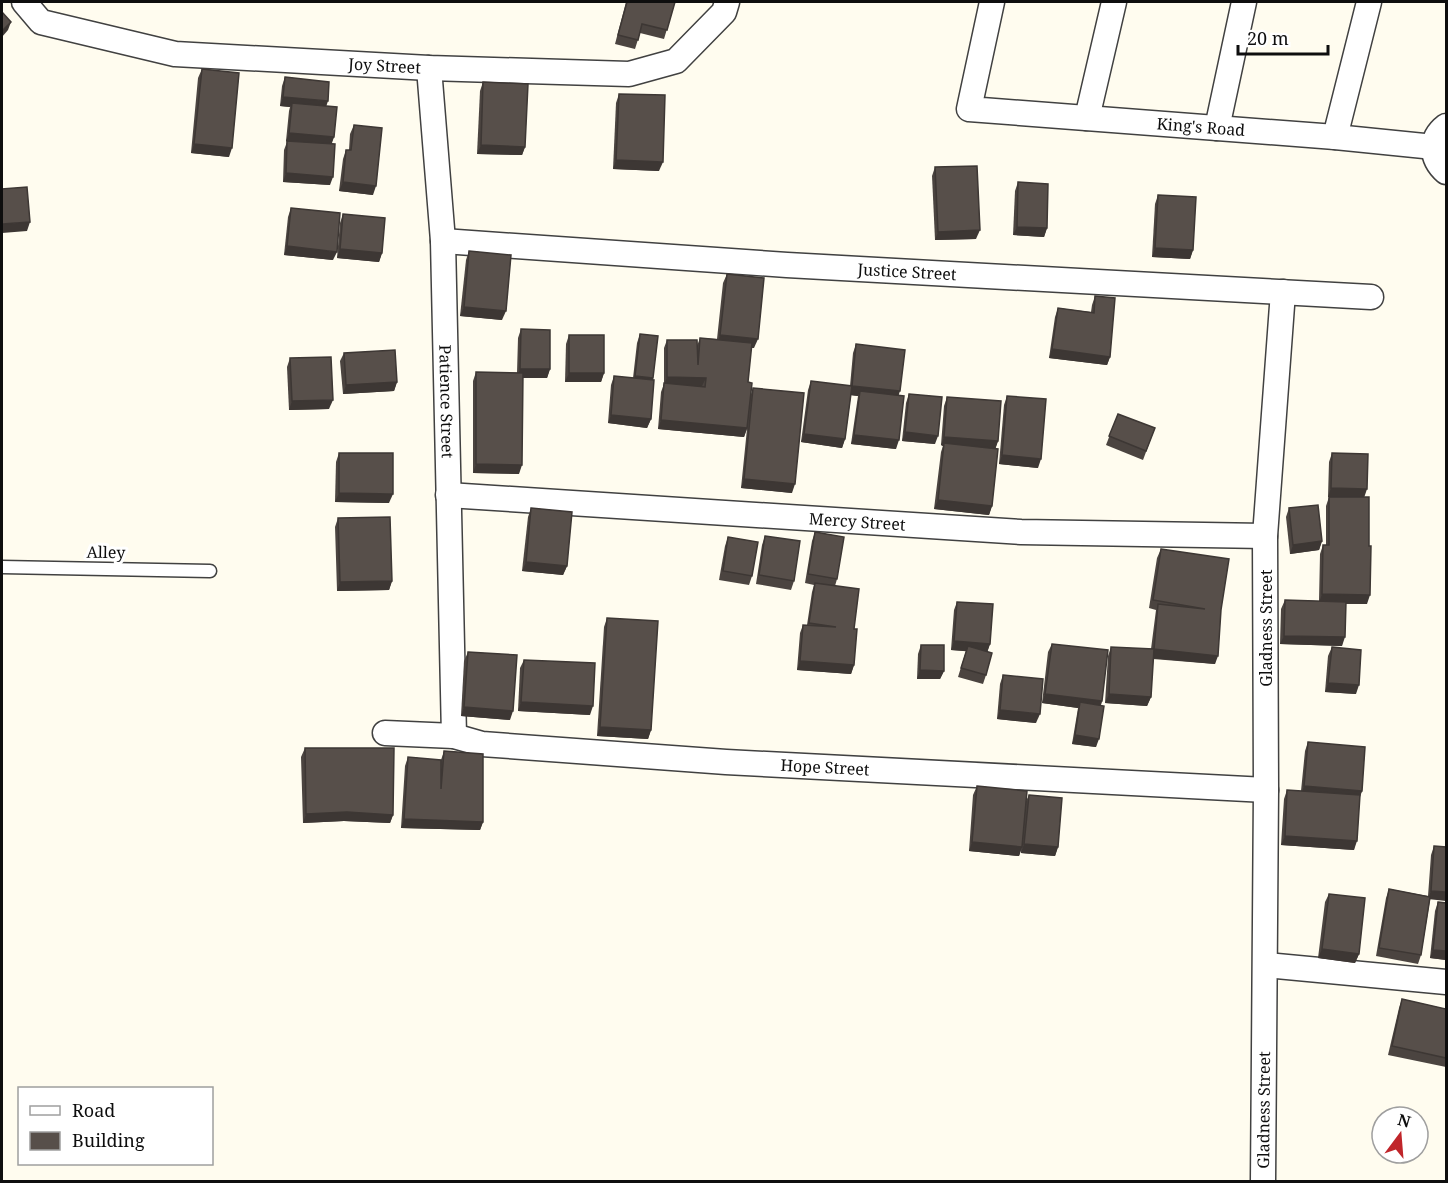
<svg xmlns="http://www.w3.org/2000/svg" width="1448" height="1183" font-family="'Noto Serif',serif">
  <style>
    .lines { fill: none; stroke-linecap: round; stroke-linejoin: round }
    .lane-casing { stroke: #414141; stroke-width: 15 }
    .street-casing { stroke: #414141; stroke-width: 27 }
    .lane { stroke: #fff; stroke-width: 12 }
    .street { stroke: #fff; stroke-width: 24 }
    .wall { fill: #4b4440 }
    .shaded-wall { fill: #3d3734 }
    .building { fill: #574f4a; stroke: #3d3734; stroke-width: 1.5 }
    .labels { text-anchor: middle; stroke-width: 6; stroke-linejoin: round; paint-order: stroke }
    .street-label { font-size: 16px; fill: #0e0e0e; stroke: #fff }
  </style>
  <rect width="100%" height="100%" fill="#fffcef"/>
  <g class="lines">
    <g class="lane-casing">
      <polyline id="lane" points="2,567 210,571"/>
    </g>
    <g class="street-casing">
      <g id="street">
        <path id="s1" d="M24,2L41,22L175,54L429,68L629,74L676,61L724,12L727,2"/>
        <path id="s2" d="M992,2L969,109L1335,137L1434,147"/>
        <path id="s3" d="M429,68L443,241L454,736"/>
        <polyline points="1087,118 1114,2"/>
        <path d="M1446,126C1429,139 1431,159 1446,172"/>
        <polyline points="1217,128 1244,2"/>
        <polyline points="1335,137 1369,2"/>
        <path id="s4" d="M443,241L787,265L1371,297"/>
        <path id="s5" d="M448,495L1021,532L1265,536"/>
        <path id="s6" d="M385,733L454,736L482,744L726,762L1266,790"/>
        <polyline points="1266,965 1446,982"/>
        <path id="s7" d="M1263,1182L1266,790L1265,536L1283,292"/>
      </g>
    </g>
    <use href="#lane" class="lane"/>
    <use href="#street" class="street"/>
  </g>
  <g class="wall">
    <polygon points="626,2 675,2 664,39 640,33 635,49 615,44"/>
    <polygon points="202,69 229,157 191,153 198,78"/>
    <polygon points="285,77 326,106 334,137 331,143 330,185 283,182 284,150 287,142 286,141 289,111 290,107 280,106 282,86"/>
    <polygon points="483,82 525,147 522,155 477,154 480,91"/>
    <polygon points="619,94 659,171 613,169 616,103"/>
    <polygon points="354,125 373,195 339,191 343,159 346,150 349,150 350,134"/>
    <polygon points="935,167 976,239 935,240 932,176"/>
    <polygon points="1018,182 1047,228 1044,237 1013,235 1015,191"/>
    <polygon points="1158,195 1193,250 1190,259 1152,257 1155,204"/>
    <polygon points="291,208 333,260 284,255 288,217"/>
    <polygon points="343,214 382,253 379,262 337,258 340,223"/>
    <polygon points="469,251 502,320 460,316 466,260"/>
    <polygon points="727,274 754,348 751,348 748,382 751,394 753,388 792,493 741,488 747,429 744,437 658,429 661,392 664,384 664,348 667,340 697,346 700,338 717,339 723,283"/>
    <polygon points="1095,296 1110,357 1107,365 1049,358 1055,317 1058,308 1091,312 1092,305"/>
    <polygon points="521,329 550,369 547,378 523,378 519,474 473,473 473,381 476,372 517,373 518,338"/>
    <polygon points="640,334 653,378 651,419 647,428 608,423 611,385 614,376 633,378 637,343"/>
    <polygon points="569,335 604,373 601,382 565,382 566,344"/>
    <polygon points="856,344 899,395 896,449 851,444 858,396 851,395 845,439 842,448 801,442 808,390 811,381 850,386 853,353"/>
    <polygon points="344,353 397,382 394,391 343,394 340,361"/>
    <polygon points="290,358 329,409 289,410 287,367"/>
    <polygon points="909,394 935,444 902,441 906,403"/>
    <polygon points="1007,396 1038,468 999,464 1004,405"/>
    <polygon points="947,397 998,441 995,449 992,506 989,515 934,509 941,452 943,446 941,445 944,406"/>
    <polygon points="1118,414 1155,428 1143,460 1106,445"/>
    <polygon points="339,453 389,503 335,502 336,462"/>
    <polygon points="1332,453 1364,497 1367,604 1346,604 1342,646 1280,644 1281,609 1285,600 1319,601 1320,554 1323,545 1326,545 1326,506 1329,497 1328,497 1329,462"/>
    <polygon points="531,508 567,566 563,575 522,571 528,517"/>
    <polygon points="1289,508 1322,541 1319,550 1290,554 1286,517"/>
    <polygon points="338,518 392,581 389,590 337,591 335,527"/>
    <polygon points="815,532 837,579 835,586 854,629 854,665 851,674 797,670 800,633 803,625 807,625 812,592 814,585 805,583 812,541"/>
    <polygon points="765,536 794,581 791,590 756,584 762,545"/>
    <polygon points="728,537 752,576 749,585 719,580 725,546"/>
    <polygon points="1161,549 1221,610 1215,664 1153,659 1151,697 1147,706 1105,703 1108,656 1111,647 1151,649 1156,610 1149,608 1157,558"/>
    <polygon points="957,602 990,644 987,652 986,675 983,684 958,677 966,651 951,650 954,610"/>
    <polygon points="607,618 651,730 648,739 597,736 604,627"/>
    <polygon points="1052,644 1102,701 1101,705 1096,747 1072,744 1078,708 1042,703 1048,652"/>
    <polygon points="921,645 944,671 940,679 917,679 918,654"/>
    <polygon points="1332,647 1356,694 1325,692 1328,656"/>
    <polygon points="468,652 510,720 461,716 464,661"/>
    <polygon points="524,660 590,715 518,711 520,668"/>
    <polygon points="1003,675 1036,723 997,719 1000,684"/>
    <polygon points="1308,742 1362,791 1360,796 1354,850 1281,845 1284,799 1287,790 1301,791 1305,751"/>
    <polygon points="305,748 393,815 390,823 344,821 303,823 301,757"/>
    <polygon points="444,751 483,822 480,830 401,828 405,766 408,757 441,760"/>
    <polygon points="977,786 1026,801 1029,795 1058,847 1055,856 1021,853 1021,850 1019,856 969,851 973,795"/>
    <polygon points="1434,846 1446,847 1430,900 1421,955 1418,964 1376,956 1386,898 1389,889 1428,896 1431,855"/>
    <polygon points="1329,894 1359,954 1355,963 1318,958 1325,902"/>
    <polygon points="1438,902 1446,903 1446,960 1430,958 1435,911"/>
    <polygon points="1402,999 1446,1009 1446,1067 1388,1055 1399,1008"/>
  </g>
  <g class="shaded-wall">
    <polygon points="11,22 8,30 2,37 2,31"/>
    <polygon points="283,97 328,101 325,110 292,103 290,107 280,106"/>
    <polygon points="289,133 334,137 331,146 286,141"/>
    <polygon points="194,144 232,148 229,157 191,153"/>
    <polygon points="481,145 525,147 522,155 477,154"/>
    <polygon points="616,160 663,162 659,171 613,169"/>
    <polygon points="286,173 333,177 330,185 283,182"/>
    <polygon points="343,182 376,186 373,195 339,191"/>
    <polygon points="30,222 27,231 2,233 2,224"/>
    <polygon points="1017,227 1047,228 1044,237 1013,235"/>
    <polygon points="980,230 976,239 935,240 938,232"/>
    <polygon points="287,246 337,252 333,260 284,255"/>
    <polygon points="1155,248 1193,250 1190,259 1152,257"/>
    <polygon points="340,249 382,253 379,262 337,258"/>
    <polygon points="464,307 506,311 502,320 460,316"/>
    <polygon points="720,335 758,339 754,348 717,344"/>
    <polygon points="1052,349 1110,357 1107,365 1049,358"/>
    <polygon points="520,369 550,369 547,378 517,378"/>
    <polygon points="569,373 604,373 601,382 565,382"/>
    <polygon points="635,376 653,378 650,387 632,385"/>
    <polygon points="667,377 706,378 702,386 664,385"/>
    <polygon points="397,382 394,391 343,394 346,385"/>
    <polygon points="852,386 900,391 897,400 860,391 858,396 849,395"/>
    <polygon points="333,400 329,409 289,410 292,401"/>
    <polygon points="611,415 651,419 647,428 608,423"/>
    <polygon points="661,420 747,428 744,437 658,429"/>
    <polygon points="905,432 938,436 935,444 902,441"/>
    <polygon points="804,434 845,439 842,448 801,442"/>
    <polygon points="854,435 899,440 896,449 851,444"/>
    <polygon points="944,437 998,441 995,450 944,443 943,446 941,445"/>
    <polygon points="1002,455 1041,459 1038,468 999,464"/>
    <polygon points="476,464 522,465 519,474 473,473"/>
    <polygon points="744,479 795,484 792,493 741,488"/>
    <polygon points="1331,488 1367,489 1364,498 1328,497"/>
    <polygon points="339,493 393,494 389,503 335,502"/>
    <polygon points="938,500 992,506 989,515 934,509"/>
    <polygon points="1322,541 1319,550 1290,554 1293,545"/>
    <polygon points="526,562 567,566 563,575 522,571"/>
    <polygon points="392,581 389,590 337,591 340,582"/>
    <polygon points="1322,594 1370,595 1367,604 1319,603"/>
    <polygon points="1284,636 1345,637 1342,646 1280,644"/>
    <polygon points="954,641 990,644 987,653 951,650"/>
    <polygon points="1154,649 1218,656 1215,664 1150,658"/>
    <polygon points="800,661 854,665 851,674 797,670"/>
    <polygon points="920,670 944,671 940,679 917,679"/>
    <polygon points="1328,683 1359,685 1356,694 1325,692"/>
    <polygon points="1045,694 1102,701 1099,710 1080,702 1078,708 1042,703"/>
    <polygon points="1109,694 1151,697 1147,706 1105,703"/>
    <polygon points="521,702 593,706 590,715 518,711"/>
    <polygon points="464,707 513,711 510,720 461,716"/>
    <polygon points="1000,710 1040,714 1036,723 997,719"/>
    <polygon points="600,727 651,730 648,739 597,736"/>
    <polygon points="1075,735 1099,739 1096,747 1072,744"/>
    <polygon points="1304,786 1362,791 1359,800 1301,795"/>
    <polygon points="347,812 393,815 390,823 344,821 303,823 306,814"/>
    <polygon points="404,819 483,822 480,830 401,828"/>
    <polygon points="1285,836 1357,841 1354,850 1281,845"/>
    <polygon points="972,842 1022,847 1019,856 969,851"/>
    <polygon points="1024,844 1058,847 1055,856 1021,853"/>
    <polygon points="1431,891 1446,892 1446,901 1428,899"/>
    <polygon points="1322,949 1359,954 1355,963 1318,958"/>
    <polygon points="1433,950 1446,951 1446,960 1430,958"/>
  </g>
  <g class="building">
    <polygon points="627,2 675,2 667,30 642,24 638,40 618,35"/>
    <polygon points="2,12 11,22 2,31"/>
    <polygon points="202,69 239,73 232,148 194,144"/>
    <polygon points="285,77 329,82 328,101 283,97"/>
    <polygon points="483,82 528,84 525,147 481,145"/>
    <polygon points="619,94 665,95 663,162 616,160"/>
    <polygon points="292,103 337,107 334,137 289,133"/>
    <polygon points="354,125 382,128 376,186 343,182 346,150 351,150"/>
    <polygon points="287,141 335,144 333,177 286,173"/>
    <polygon points="977,166 980,230 938,232 935,167"/>
    <polygon points="1018,182 1048,184 1047,228 1017,227"/>
    <polygon points="27,187 30,222 2,224 2,189"/>
    <polygon points="1158,195 1196,197 1193,250 1155,248"/>
    <polygon points="291,208 340,213 337,252 287,246"/>
    <polygon points="343,214 385,218 382,253 340,249"/>
    <polygon points="469,251 511,255 506,311 464,307"/>
    <polygon points="727,274 764,278 758,339 720,335"/>
    <polygon points="1095,296 1115,298 1110,357 1052,349 1058,308 1094,313"/>
    <polygon points="521,329 550,330 550,369 520,369"/>
    <polygon points="640,334 658,336 653,378 635,376"/>
    <rect x="569" y="335" width="35" height="38"/>
    <polygon points="700,338 752,343 748,382 752,383 747,428 661,420 664,383 705,387 706,378 667,377 667,340 697,340 698,365"/>
    <polygon points="856,344 905,350 900,391 852,386"/>
    <polygon points="395,350 397,382 346,385 344,353"/>
    <polygon points="331,357 333,400 292,401 290,358"/>
    <polygon points="476,372 523,373 522,465 476,464"/>
    <polygon points="614,376 654,380 651,419 611,415"/>
    <polygon points="811,381 852,386 845,439 804,434"/>
    <polygon points="753,388 804,393 795,484 744,479"/>
    <polygon points="860,391 904,396 899,440 854,435"/>
    <polygon points="909,394 942,397 938,436 905,432"/>
    <polygon points="1007,396 1046,399 1041,459 1002,455"/>
    <polygon points="947,397 1001,401 998,441 944,437"/>
    <polygon points="1118,414 1155,428 1146,451 1109,436"/>
    <polygon points="944,443 998,449 992,506 938,500"/>
    <polygon points="339,453 393,453 393,494 339,493"/>
    <polygon points="1332,453 1368,454 1367,489 1331,488"/>
    <polygon points="1329,497 1369,497 1369,546 1371,546 1370,595 1322,594 1323,545 1329,545"/>
    <polygon points="1318,505 1322,541 1293,545 1289,508"/>
    <polygon points="531,508 572,512 567,566 526,562"/>
    <polygon points="390,517 392,581 340,582 338,518"/>
    <polygon points="815,532 844,537 837,579 808,574"/>
    <polygon points="765,536 800,541 794,581 759,575"/>
    <polygon points="728,537 758,542 752,576 723,571"/>
    <polygon points="1161,549 1229,559 1221,610 1218,656 1154,649 1151,697 1109,694 1111,647 1154,649 1158,604 1205,609 1153,600"/>
    <polygon points="815,583 859,589 854,629 857,629 854,665 800,661 803,625 836,627 809,623"/>
    <polygon points="1285,600 1346,602 1345,637 1284,636"/>
    <polygon points="957,602 993,604 990,644 954,641"/>
    <polygon points="607,618 658,621 651,730 600,727"/>
    <polygon points="1052,644 1108,650 1102,701 1045,694"/>
    <polygon points="921,645 944,645 944,671 920,670"/>
    <polygon points="968,646 992,653 986,675 961,668"/>
    <polygon points="1332,647 1361,650 1359,685 1328,683"/>
    <polygon points="468,652 517,655 513,711 464,707"/>
    <polygon points="524,660 595,663 593,706 521,702"/>
    <polygon points="1003,675 1043,679 1040,714 1000,710"/>
    <polygon points="1080,702 1104,706 1099,739 1075,735"/>
    <polygon points="1308,742 1365,747 1362,791 1304,786"/>
    <polygon points="305,748 394,748 393,815 347,812 306,814"/>
    <polygon points="444,751 483,754 483,822 404,819 408,757 441,760 441,789"/>
    <polygon points="977,786 1027,791 1022,847 972,842"/>
    <polygon points="1287,790 1360,795 1357,841 1285,836"/>
    <polygon points="1029,795 1062,798 1058,847 1024,844"/>
    <polygon points="1434,846 1446,847 1446,892 1431,891"/>
    <polygon points="1389,889 1430,897 1421,955 1379,948"/>
    <polygon points="1329,894 1365,898 1359,954 1322,949"/>
    <polygon points="1438,902 1446,903 1446,951 1433,950"/>
    <polygon points="1402,999 1446,1009 1446,1058 1392,1046"/>
  </g>
  <g class="labels">
    <g class="street-label">
      <text dy="6" stroke="none"><textPath href="#s1" startOffset="374">Joy Street</textPath></text>
      <text dy="6" stroke="none"><textPath href="#s2" startOffset="342">King's Road</textPath></text>
      <text dy="6" stroke="none"><textPath href="#s4" startOffset="465">Justice Street</textPath></text>
      <text dy="6" stroke="none"><textPath href="#s3" startOffset="334">Patience Street</textPath></text>
      <text dy="6" stroke="none"><textPath href="#s5" startOffset="410">Mercy Street</textPath></text>
      <text transform="translate(106 552) rotate(1)" y="6">Alley</text>
      <text transform="translate(1266 628) rotate(-90)" y="6">Gladness Street</text>
      <text dy="6" stroke="none"><textPath href="#s6" startOffset="442">Hope Street</textPath></text>
      <text dy="6" stroke="none"><textPath href="#s7" startOffset="72">Gladness Street</textPath></text>
    </g>
  </g>
  <rect width="1448" height="1183" fill="none" stroke="#0e0e0e" stroke-width="6"/>
  <rect x="18" y="1087" width="195" height="78" fill="#ffffff" stroke="#9f9f9f" stroke-width="1.5"/>
  <rect x="30" y="1106" width="30" height="9" fill="#ffffff" stroke="#9f9f9f" stroke-width="1.5"/>
  <text x="72" y="1117" font-size="18" fill="#0e0e0e">Road</text>
  <rect x="30" y="1132" width="30" height="18" fill="#574f4a" stroke="#9f9f9f" stroke-width="1.5"/>
  <text x="72" y="1147" font-size="18" fill="#0e0e0e">Building</text>
  <g transform="translate(1400 1135) rotate(16)"><circle r="28" fill="#ffffff" stroke="#9f9f9f" stroke-width="1.5"/>
  <path d="M0-4.5L10 22L0 15L-10 22Z" fill="#c0252a"/>
  <text y="-9" font-size="16" font-weight="bold" text-anchor="middle" fill="#0e0e0e">N</text>
  </g>
  <path d="M1238 45v9h90v-9" fill="none" stroke="#0e0e0e" stroke-width="3"/>
  <text x="1247" y="45" font-size="18" fill="#0e0e0e" stroke="#ffffff" stroke-width="4.5" paint-order="stroke">20 m</text>
</svg>
